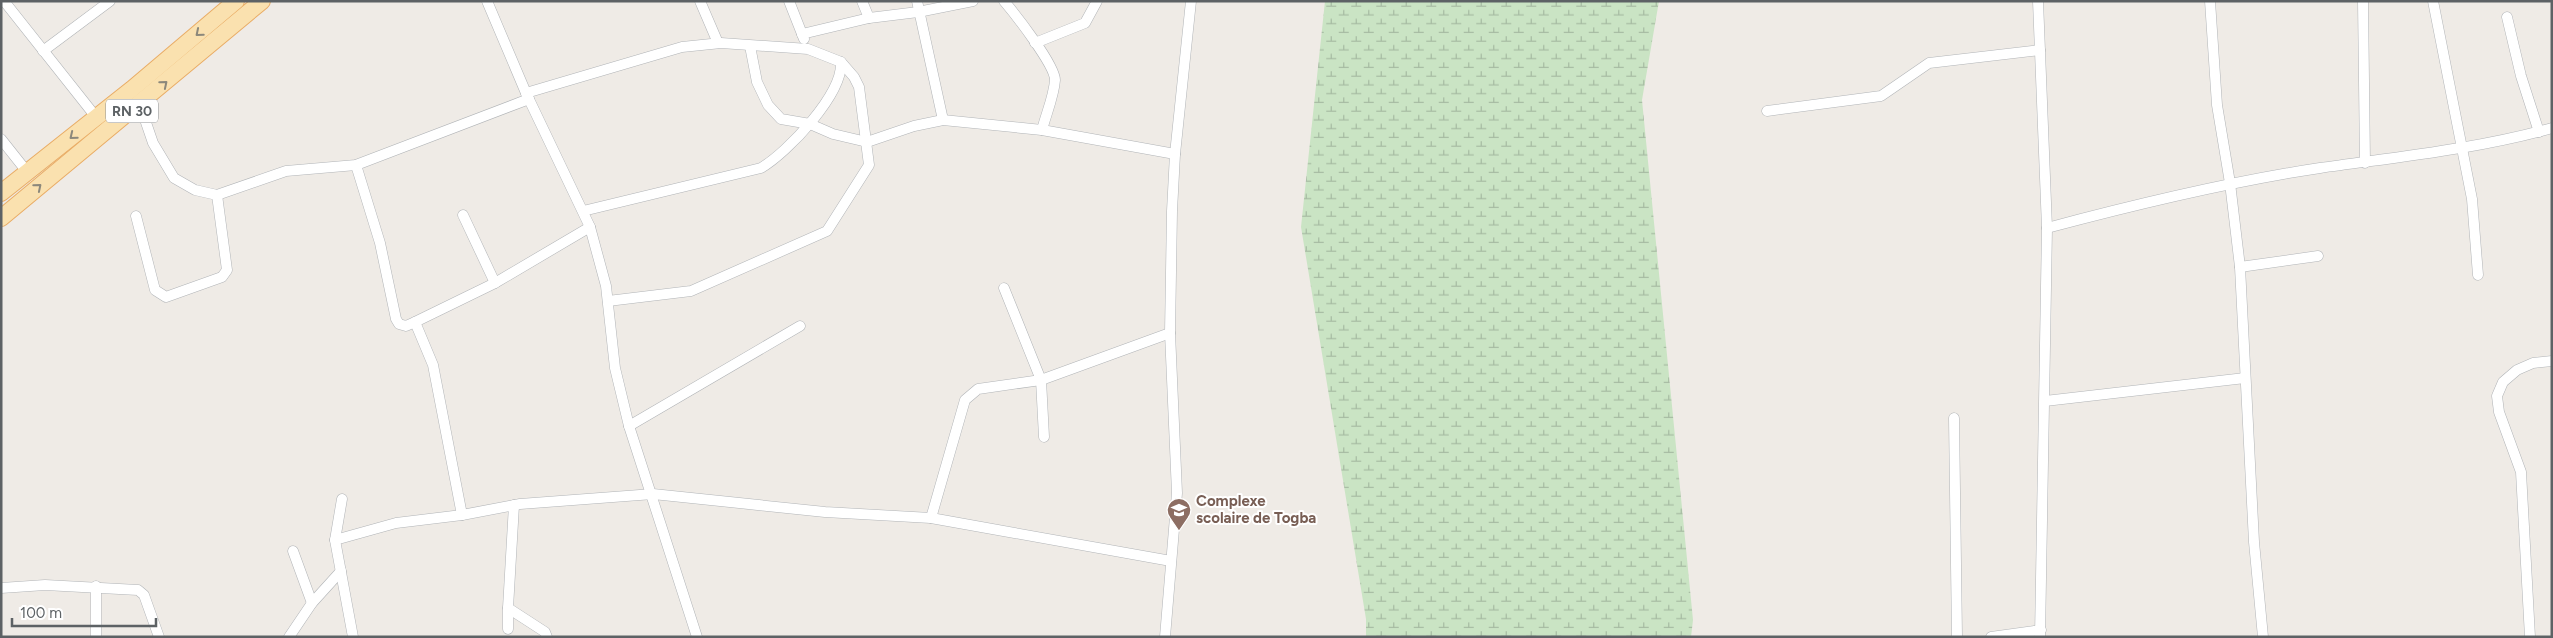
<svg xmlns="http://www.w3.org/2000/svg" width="2553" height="638" font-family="Figtree,sans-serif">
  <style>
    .wetland { fill: url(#wetland-marsh) }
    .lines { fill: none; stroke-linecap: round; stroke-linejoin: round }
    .street-casing { stroke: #b1b4b7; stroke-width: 11 }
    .primary-casing { stroke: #e9ac65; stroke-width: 18 }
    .street { stroke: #fff; stroke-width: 10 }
    .primary { stroke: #fae1af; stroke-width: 16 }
    .oneway { stroke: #8c887b }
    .labels { text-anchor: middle; stroke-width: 4; stroke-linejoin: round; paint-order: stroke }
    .shield { fill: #fff; stroke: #8e9193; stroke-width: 1 }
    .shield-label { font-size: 14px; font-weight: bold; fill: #5d6265 }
    .education-label { font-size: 15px; font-weight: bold; fill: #785e54; stroke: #fff; text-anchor: start }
  </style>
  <defs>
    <pattern id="wetland-marsh" width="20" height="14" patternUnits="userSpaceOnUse" patternTransform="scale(1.25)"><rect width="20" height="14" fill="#cae4c4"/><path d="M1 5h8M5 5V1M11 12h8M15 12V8" fill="none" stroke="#a7bca3"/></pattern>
  </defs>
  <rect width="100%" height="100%" fill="#efebe6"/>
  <polygon class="wetland" points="1325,1 1659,1 1642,100 1693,620 1691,637 1366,637 1366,619 1301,227"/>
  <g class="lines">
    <g class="street-casing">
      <g id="street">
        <polyline points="4,1 96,117"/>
        <polyline points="487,1 526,93 590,227 606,286 615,368 629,426 697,637"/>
        <polyline points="700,1 718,43"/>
        <polyline points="789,1 804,39"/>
        <polyline points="862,1 869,18"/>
        <polyline points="917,1 943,120"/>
        <path d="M1004,1C1015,14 1055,65 1055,80C1054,96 1046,114 1042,130"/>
        <polyline points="2038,1 2047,228 2040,637"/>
        <polyline points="2210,1 2217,105 2230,183 2240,267 2254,542 2263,637"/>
        <polyline points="2363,1 2365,163"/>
        <polyline points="2433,1 2472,199 2478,275"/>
        <polyline points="2507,17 2521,76 2539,132"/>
        <polyline points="802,34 869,18 918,12 973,1"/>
        <polyline points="1035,43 1085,23 1097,1"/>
        <polyline points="750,46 757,82 768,105 781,119 810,124 833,134 867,142 914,126 943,120 1042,130 1175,154"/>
        <polyline points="43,51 110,1"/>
        <polyline points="526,93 682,47 721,43 808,49 841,62 854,77 859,87 869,165 827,231 691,291 608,301"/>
        <polyline points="140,105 153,143 174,178 195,190 217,195 286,171 356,165 529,99"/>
        <polyline points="1767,111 1881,96 1929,63 2040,50"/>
        <polyline points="1,139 28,173"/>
        <polyline points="356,165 380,243 396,319 399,324 406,326 415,322 433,365 462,515"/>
        <path d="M583,211L761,168C788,152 843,94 841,62"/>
        <polyline points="463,215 495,283"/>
        <polyline points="136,216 155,290 166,297 222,277 227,270 217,195"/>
        <path d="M2047,228C2137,204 2227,182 2320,168C2397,157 2477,149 2552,128"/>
        <polyline points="2240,267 2318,256"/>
        <polyline points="1004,288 1041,380 1044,437"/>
        <polyline points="415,322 495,283 590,227"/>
        <polyline points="2045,401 2245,378"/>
        <polyline points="1954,418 1957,637"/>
        <polyline points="629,426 800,326"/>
        <polyline points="342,499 335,540 353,637"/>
        <polyline points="514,505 508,608 545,632 547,637"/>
        <polyline points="931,518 965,400 978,389 1041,380 1170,333"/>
        <polyline points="335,540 396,523 462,515 520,504 653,494 825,512 931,518 1171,561"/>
        <polyline points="293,551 312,603"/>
        <polyline points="96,586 96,637"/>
        <polyline points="1,588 45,585 138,590 144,595 159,637"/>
        <polyline points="508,608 508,629"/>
        <polyline points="289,637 312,603 341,571"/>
        <polyline points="1165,637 1177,493 1170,333 1172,211 1175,154 1191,1"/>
        <polyline points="1991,637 2041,630"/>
        <polyline points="2530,637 2521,472 2499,412 2497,396 2503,382 2517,370 2533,363 2552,361"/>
      </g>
    </g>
    <g class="primary-casing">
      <g id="primary">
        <polyline points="1,193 132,89 236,1"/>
        <polyline points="1,218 262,1"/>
      </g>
    </g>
    <use href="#street" class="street"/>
    <use href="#primary" class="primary"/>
  </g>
  <defs><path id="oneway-chevron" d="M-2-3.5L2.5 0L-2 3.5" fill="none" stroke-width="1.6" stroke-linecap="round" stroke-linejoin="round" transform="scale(1.25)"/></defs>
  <g class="oneway">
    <use href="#oneway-chevron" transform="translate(199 33) rotate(140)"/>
    <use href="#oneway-chevron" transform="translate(164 84) rotate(-40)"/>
    <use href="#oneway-chevron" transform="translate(73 136) rotate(141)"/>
    <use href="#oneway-chevron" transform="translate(38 187) rotate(-40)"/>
  </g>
  <defs>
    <g id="school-pin" transform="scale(1.25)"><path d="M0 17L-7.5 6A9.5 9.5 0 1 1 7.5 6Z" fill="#8d6e63" stroke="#fff"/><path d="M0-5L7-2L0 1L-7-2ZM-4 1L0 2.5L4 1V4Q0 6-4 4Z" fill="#fff"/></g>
  </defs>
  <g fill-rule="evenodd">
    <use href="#school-pin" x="1179" y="510"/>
  </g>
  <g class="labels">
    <rect class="shield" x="106" y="99.5" width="52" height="23" rx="4"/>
    <g class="shield-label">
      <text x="132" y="116">RN 30</text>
    </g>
    <g class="education-label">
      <text x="1196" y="506">Complexe<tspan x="1196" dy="17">scolaire de Togba</tspan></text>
    </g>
  </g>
  <rect width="2553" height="638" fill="none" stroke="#5d6265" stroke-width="5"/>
  <path d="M12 618v8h144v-8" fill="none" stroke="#5d6265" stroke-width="2.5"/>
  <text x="20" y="618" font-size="15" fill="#5d6265" stroke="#ffffff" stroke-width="4" paint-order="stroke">100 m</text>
</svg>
